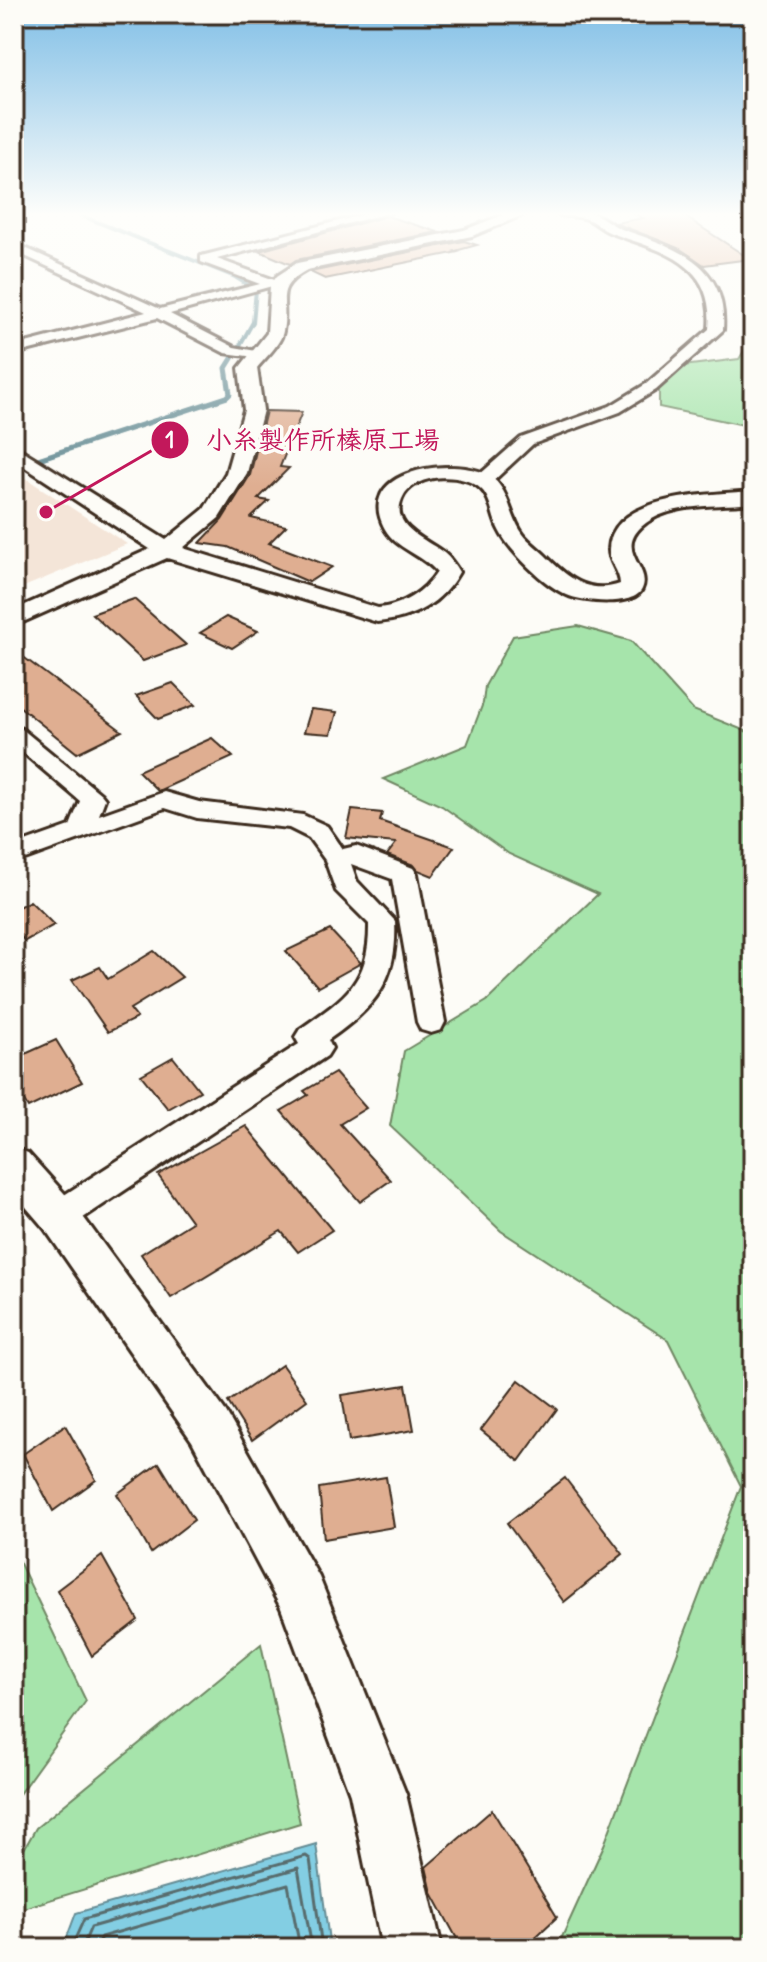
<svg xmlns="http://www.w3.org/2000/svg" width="767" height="1962" font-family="Delius,'Klee One',sans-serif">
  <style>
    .built { fill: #f4e5d8 }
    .green { fill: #a6e4ab; stroke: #708764; stroke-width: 2 }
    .water { fill: #83cee3; stroke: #668c94; stroke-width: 2 }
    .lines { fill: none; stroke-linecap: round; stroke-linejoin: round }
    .shore { stroke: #586c6d; stroke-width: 3 }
    .stream-far1 { stroke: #668c94; stroke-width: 4 }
    .stream { stroke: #668c94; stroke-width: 5 }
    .building { fill: #dfae91; stroke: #3b2a1e; stroke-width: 2 }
    .minor-casing { stroke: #3b2a1e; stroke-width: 6 }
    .tertiary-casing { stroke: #3b2a1e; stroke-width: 6 }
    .minor { fill: #fdfcf7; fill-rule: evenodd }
    .tertiary { fill: #fdfcf7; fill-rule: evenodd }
    .leader { fill: none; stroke: #c2185b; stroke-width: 3 }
    .callout-dot { fill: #c2185b; stroke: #fdfcf7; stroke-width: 3 }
    .mark-label { font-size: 24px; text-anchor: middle; font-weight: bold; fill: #fff }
    .callout-label { font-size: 26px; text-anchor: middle; font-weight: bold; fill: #c2185b; stroke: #fdfcf7; stroke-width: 7; stroke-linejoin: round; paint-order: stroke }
  </style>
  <rect width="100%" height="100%" fill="#fdfcf7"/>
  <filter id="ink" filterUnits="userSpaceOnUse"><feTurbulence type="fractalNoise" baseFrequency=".0125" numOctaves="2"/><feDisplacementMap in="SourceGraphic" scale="16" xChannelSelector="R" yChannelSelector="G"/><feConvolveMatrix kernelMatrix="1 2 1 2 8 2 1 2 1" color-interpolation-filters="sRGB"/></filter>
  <g filter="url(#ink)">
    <polygon class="built" points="14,470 27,479 127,544 14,591"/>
    <g class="green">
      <polygon points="753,336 753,427 659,407 659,387 675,367 739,359"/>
      <polygon points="578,626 631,641 693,710 753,734 753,1948 557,1948 604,1845 741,1486 668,1340 501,1231 390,1126 404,1051 487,1001 598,894 509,854 442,806 383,779 467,745 483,703 485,686 513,636"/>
      <polygon points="14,1551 86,1701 14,1801"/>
      <polygon points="261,1644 300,1823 14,1911 14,1867 36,1828"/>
    </g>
    <polygon class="water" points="316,1844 330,1948 63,1948 76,1913"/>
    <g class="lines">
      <g class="shore">
        <polyline points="71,1948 84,1919 306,1856 310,1859 322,1948"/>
        <polyline points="82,1948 91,1927 298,1868 312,1948"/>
        <polyline points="95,1948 101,1937 288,1884 300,1948"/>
      </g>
      <polyline class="stream-far1" points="72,212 235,277 256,290 253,322 235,354"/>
      <polyline class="stream" points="14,467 227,397 230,394 226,368 236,352"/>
    </g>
    <g class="building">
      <polygon points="630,212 678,212 750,259 704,265 680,249 615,223 643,218"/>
      <polygon points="387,216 438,232 296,260 290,264 259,251"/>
      <polygon points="464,241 477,245 455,251 458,252 325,279 310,272"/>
      <polygon points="266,411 302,412 280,467 289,468 258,499 269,501 251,518 286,526 269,543 332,567 309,582 228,547 200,543 222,520 250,475"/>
      <polygon points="134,599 186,645 143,661 92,614"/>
      <polygon points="226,617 258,631 232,648 200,633"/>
      <polygon points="14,650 122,731 77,753 14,702"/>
      <polygon points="173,683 195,705 158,719 136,696"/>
      <polygon points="311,709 337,712 331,734 304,732"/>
      <polygon points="212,738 233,757 158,791 138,771"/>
      <polygon points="352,810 382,813 380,821 454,847 433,876 418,870 414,865 387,855 396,843 346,838"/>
      <polygon points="30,901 54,925 25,941 14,930 14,909"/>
      <polygon points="330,930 361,963 318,987 286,951"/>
      <polygon points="154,951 182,977 130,1009 137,1018 108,1032 72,980 100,967 108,979"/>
      <polygon points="56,1040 82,1082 28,1108 14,1084 14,1059"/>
      <polygon points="173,1057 200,1091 168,1109 141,1075"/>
      <polygon points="335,1073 366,1108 340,1124 391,1180 360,1202 281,1111 308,1095 304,1091"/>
      <polygon points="246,1126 332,1230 298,1252 281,1231 171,1298 141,1254 192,1222 158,1175"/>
      <polygon points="282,1365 307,1400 252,1440 228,1402"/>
      <polygon points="519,1380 557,1409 519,1461 481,1430"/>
      <polygon points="406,1385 414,1430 349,1441 342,1395"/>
      <polygon points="65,1425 96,1480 53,1511 23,1454"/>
      <polygon points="159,1463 194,1520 151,1553 117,1494"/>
      <polygon points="386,1477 394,1527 324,1539 319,1488"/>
      <polygon points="565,1478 623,1554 564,1602 507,1523"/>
      <polygon points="102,1556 138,1620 92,1656 57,1590"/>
      <polygon points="492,1810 557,1917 524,1948 462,1948 432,1893 426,1867"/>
    </g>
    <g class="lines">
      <g class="minor-casing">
        <g id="minor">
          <polygon points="374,212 391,212 217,259 283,283 170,314 234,347 262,352 262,358 225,353 157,318 14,354 14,346 146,312 14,251 14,243 160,309 260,284 201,262 201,256"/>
          <path d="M554,212C565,212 580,210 591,213C603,216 612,226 624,230C675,247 728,263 723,330L656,390L620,412L533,444L490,484H478L476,480L478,476L521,438L610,406L646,384L709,329C715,261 661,251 611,233C601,229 594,221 584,218C573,215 562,218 554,212Z"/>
          <path d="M14,727L22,729L101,794L105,799L99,815L164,792L199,802L303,815L327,826L343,849L356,846L413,868L417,874L445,1022L441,1030L431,1033L421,1030L417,1022L392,879L351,864L357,881L395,921C398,981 375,1007 328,1040L332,1048L327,1056L71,1226L59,1231L47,1226L42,1216L47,1206L299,1044L295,1037L300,1029C345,998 370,982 369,924L336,891L325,860L309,838L289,828L197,818L165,808L14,863V846L70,826L80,801L14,745Z"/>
        </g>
      </g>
      <g class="tertiary-casing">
        <g id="tertiary">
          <path d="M511,212H530L472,236L307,270C272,289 289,300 283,331C281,344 265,358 257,368L263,410L247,473L219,518L183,548L378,608C402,606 424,592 437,572C422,554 396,549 385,529C354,472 442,459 479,471C511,482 506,511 523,534C529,542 538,548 545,555C567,577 588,595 620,584C620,571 608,562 609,549C612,493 713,495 753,491V503C719,507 668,502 641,527C615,552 652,568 642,589C634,607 582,602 567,595C545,586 508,550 498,528C492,516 491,498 481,489C464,472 417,473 404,495C386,526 427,539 444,553C450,558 455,565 459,572C442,603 413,619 377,622L167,558L14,626V610L150,549L14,460V445L166,540L204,509L226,473L244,410L239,368L267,333L270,286L277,276L297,263L464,230Z"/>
          <polygon points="14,1148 28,1153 73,1203 224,1409 319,1577 406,1794 442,1948 382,1948 350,1794 281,1608 192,1441 45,1229 14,1193"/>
        </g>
      </g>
      <use href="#minor" class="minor"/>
      <use href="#tertiary" class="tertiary"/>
    </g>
  </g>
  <linearGradient id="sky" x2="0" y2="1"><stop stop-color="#7fbee6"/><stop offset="0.44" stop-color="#fefefb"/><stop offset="1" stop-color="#fefefb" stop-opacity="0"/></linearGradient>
  <rect width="767" height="487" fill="url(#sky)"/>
  <path class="leader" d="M46 512L170 440"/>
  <g class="callout-dot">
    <circle cx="46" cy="512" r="8"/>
    <circle cx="170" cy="440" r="20"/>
  </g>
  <g class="mark-label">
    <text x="170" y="448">1</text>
  </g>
  <g class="callout-label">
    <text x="323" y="449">小糸製作所榛原工場</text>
  </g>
  <rect width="767" height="1962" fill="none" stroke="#fdfcf7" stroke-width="48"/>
  <rect x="24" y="24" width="719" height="1914" fill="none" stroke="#3b2a1e" stroke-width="3" filter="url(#ink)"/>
</svg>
